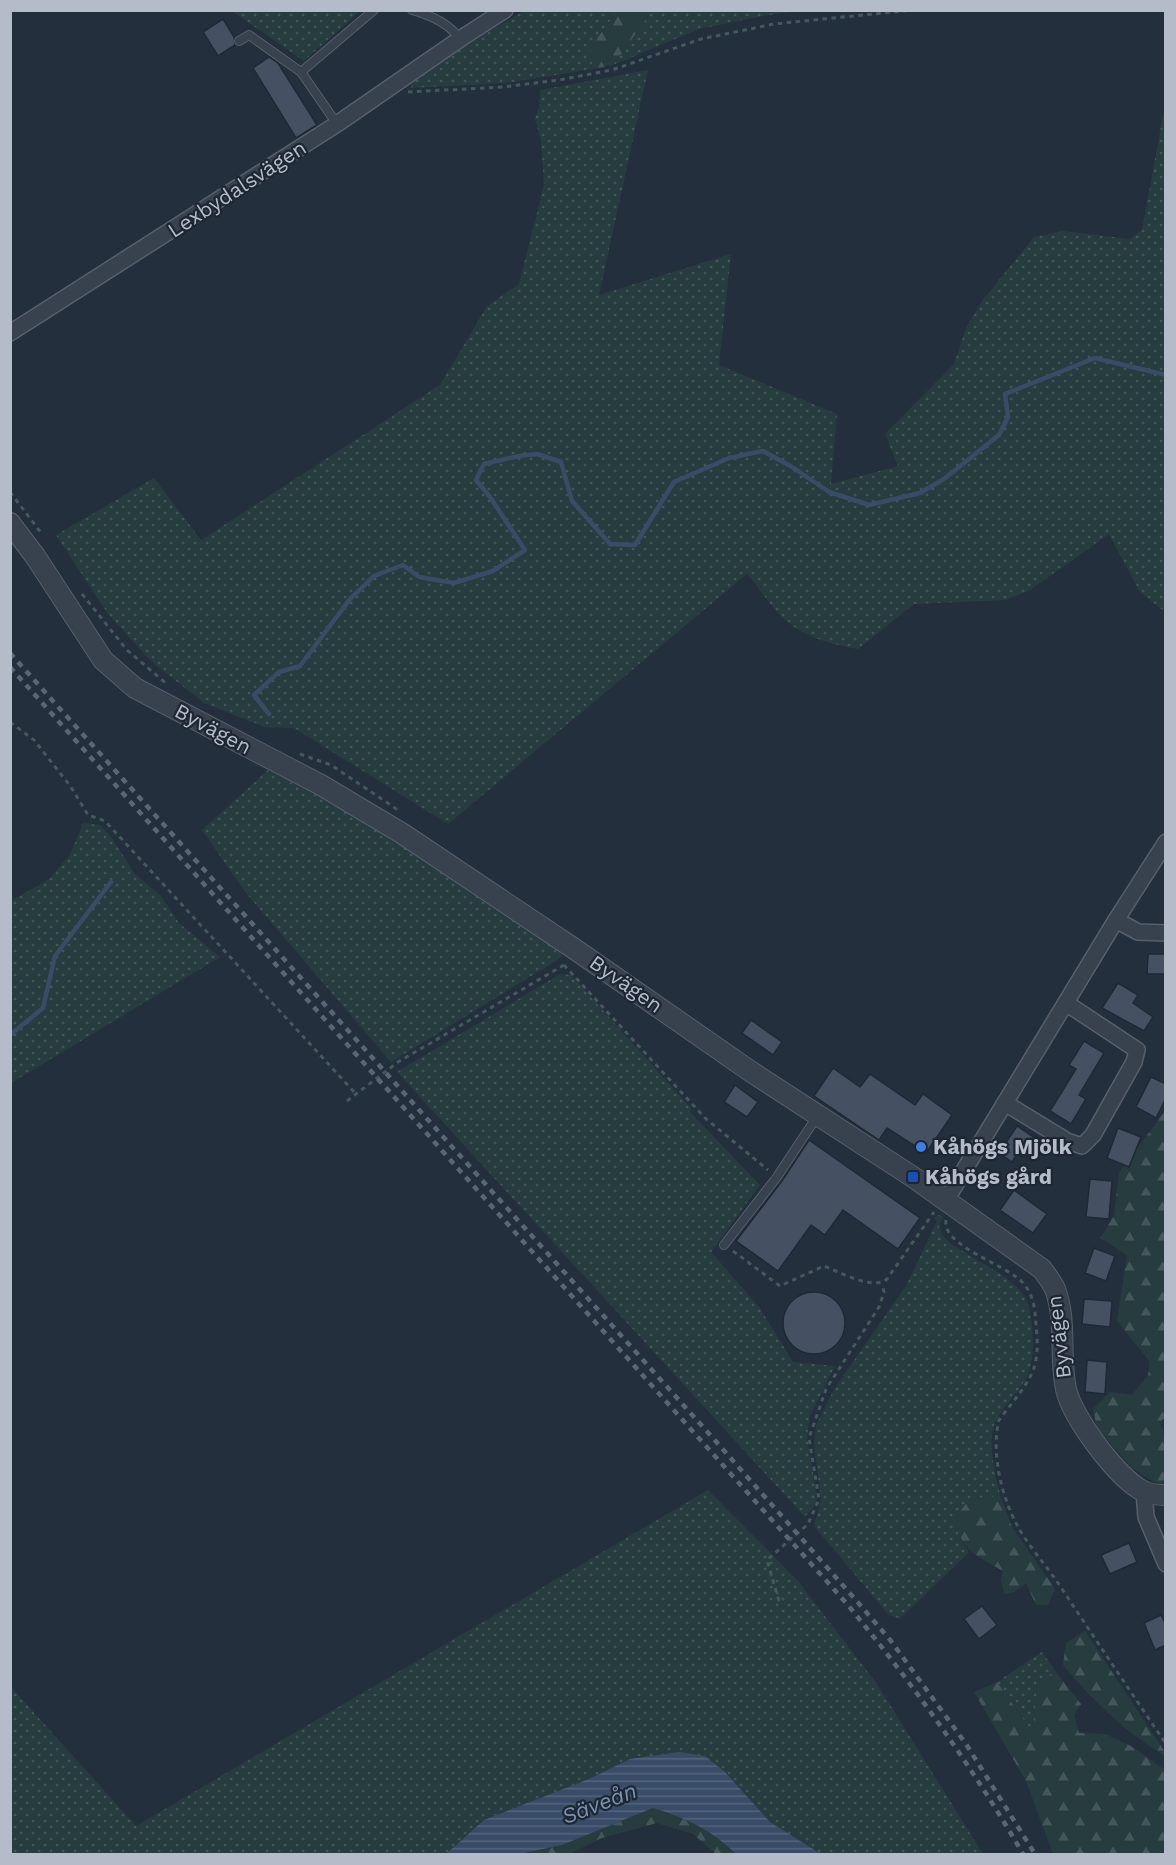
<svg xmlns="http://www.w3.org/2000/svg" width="1176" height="1865" font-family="'Work Sans',sans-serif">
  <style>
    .grass { fill: url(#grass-dots) }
    .forest { fill: url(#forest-firs) }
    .water { fill: url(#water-rules) }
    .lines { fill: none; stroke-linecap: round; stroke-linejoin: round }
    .stream { stroke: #394c67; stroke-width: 4.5 }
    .building { fill: #455162; stroke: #1f2835; stroke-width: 1.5 }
    .service-casing { stroke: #565f6c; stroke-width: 10 }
    .minor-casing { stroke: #565f6c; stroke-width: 18 }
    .tertiary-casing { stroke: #565f6c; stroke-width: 22 }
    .path { stroke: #44595c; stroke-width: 3; stroke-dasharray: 4.5 4.5; stroke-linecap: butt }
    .service { stroke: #38414e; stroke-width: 8 }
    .minor { stroke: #38414e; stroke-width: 15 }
    .tertiary { stroke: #38414e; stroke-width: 20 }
    .rail { stroke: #5a6575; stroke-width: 4.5; stroke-dasharray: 6 6; stroke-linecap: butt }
    .shop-dot { fill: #3f7fe0; stroke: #1d2633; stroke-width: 2 }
    .transit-dot { fill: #1a4fb4; stroke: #1d2633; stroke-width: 2 }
    .labels { text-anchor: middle; stroke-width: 4.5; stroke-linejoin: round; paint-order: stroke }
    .street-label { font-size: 21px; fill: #b4bcc9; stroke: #1d2633 }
    .poi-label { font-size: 21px; font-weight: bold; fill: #b4bcc9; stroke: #1d2633; text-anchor: start }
    .water-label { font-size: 22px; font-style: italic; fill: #7c92b1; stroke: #1d2633 }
  </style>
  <defs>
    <pattern id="grass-dots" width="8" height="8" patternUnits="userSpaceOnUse" patternTransform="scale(1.5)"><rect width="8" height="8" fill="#263c3f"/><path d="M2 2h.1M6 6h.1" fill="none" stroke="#435659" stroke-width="1.8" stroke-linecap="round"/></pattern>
    <pattern id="forest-firs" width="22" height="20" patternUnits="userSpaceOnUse" patternTransform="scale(1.5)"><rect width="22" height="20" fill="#263c3f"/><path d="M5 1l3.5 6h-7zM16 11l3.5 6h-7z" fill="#435659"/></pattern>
    <pattern id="water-rules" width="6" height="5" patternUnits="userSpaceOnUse" patternTransform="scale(1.5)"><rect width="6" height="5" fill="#394c67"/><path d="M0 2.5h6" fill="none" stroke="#53647b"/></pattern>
  </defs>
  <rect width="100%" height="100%" fill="#242f3e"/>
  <g class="grass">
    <polygon points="232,11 360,11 304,61"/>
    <polygon points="524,11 618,11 590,47 593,69 506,83 411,88 412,82 458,50"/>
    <polygon points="652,11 798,11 763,16 699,29 613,65"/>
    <path d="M648,70L599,295L731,254L719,365L837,414L831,484L898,466L885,434L954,364L966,328L982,301L1034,237L1063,231L1130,239L1142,230L1165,105V612L1140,592L1109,534L1030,590L1006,600L914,604L858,649C829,644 800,636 779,614C767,601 758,586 747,574L448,824L294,728L265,727L204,703L153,663L108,614L56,535L154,478L201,540L440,385L487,306L519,284L544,185L541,141L535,119L539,108L540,90Z"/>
    <polygon points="268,770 367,822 563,951 559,959 391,1062 246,893 202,830"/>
    <polygon points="83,823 100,825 111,837 135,874 161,896 179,923 220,957 11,1083 11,901 48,880 70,855"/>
    <polygon points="560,974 571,975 691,1108 690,1112 760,1185 711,1252 759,1307 793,1362 835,1366 810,1416 807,1437 817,1498 814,1506 805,1517 397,1072"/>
    <path d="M939,1215L943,1217L939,1227C941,1231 943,1236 946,1239C949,1243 956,1247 961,1250C980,1263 1016,1279 1026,1299C1034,1317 1036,1359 1027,1376C1019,1394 1000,1407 994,1426C988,1446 995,1475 1000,1494L990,1499L977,1498L960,1539L969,1552L900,1619L888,1614L814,1526L821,1500L814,1445L816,1426L834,1389L906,1286L937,1221L934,1218Z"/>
    <polygon points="708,1490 798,1581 877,1684 983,1854 821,1854 770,1822 725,1772 630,1759 591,1778 484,1820 446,1854 11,1854 10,1686 136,1826"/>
    <polygon points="1042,1652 1056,1672 1037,1681 1034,1734 997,1682"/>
  </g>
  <g class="forest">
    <polygon points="618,10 652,11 613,65 593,69 590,47"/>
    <path d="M1165,1111L1166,1416L1160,1423C1168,1442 1168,1467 1162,1487L1132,1468L1097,1428L1093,1409L1110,1392L1132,1395L1148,1375L1150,1362L1117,1321L1127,1255L1100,1238L1114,1216L1119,1173Z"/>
    <path d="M1000,1494L1012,1527L1055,1589L1048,1605H1036L1026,1583L1014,1592L1004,1594L1001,1580L1003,1571C976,1555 966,1554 954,1523C960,1513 964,1501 976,1498C986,1496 990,1499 1000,1494Z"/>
    <path d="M1085,1631L1165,1752V1756C1125,1732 1093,1701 1063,1665L1066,1643Z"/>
    <polygon points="1056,1672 1081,1704 1074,1715 1079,1733 1105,1734 1131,1746 1165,1770 1165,1854 1053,1854 1026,1781 974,1692 997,1682 1033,1733 1037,1681"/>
    <path d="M653,1808C688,1819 710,1829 736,1854H716L693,1834L657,1823L602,1838L569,1854H520L562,1845Z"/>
  </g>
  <path class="water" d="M679,1752L705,1756L725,1772L770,1822L821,1854H736C710,1829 688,1819 653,1808L562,1845L520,1854H446L484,1820L591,1778L630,1759Z"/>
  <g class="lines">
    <g class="stream">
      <polyline points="269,714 254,695 279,672 300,666 350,599 374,576 403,565 419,577 454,583 493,571 525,550 490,497 476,480 484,464 519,456 537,454 561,462 572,501 610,544 635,545 674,482 729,458 763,451 792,467 829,492 869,505 920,493 944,479 999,435 1008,417 1005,394 1095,358 1166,375"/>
      <polyline points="10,1035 43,1008 55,956 111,882"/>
    </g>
  </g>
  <g class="building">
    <polygon points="223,19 234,37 235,45 218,56 203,32"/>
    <polygon points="269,57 278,63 317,125 296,138 253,68"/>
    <polygon points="1148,954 1166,954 1166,974 1147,974"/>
    <polygon points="1118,983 1138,995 1133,1003 1153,1017 1144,1031 1102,1008"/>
    <polygon points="751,1020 782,1042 773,1055 742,1033"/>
    <polygon points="1084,1041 1104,1053 1079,1095 1086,1099 1071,1124 1050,1111 1076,1069 1069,1065"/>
    <polygon points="833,1068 860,1087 870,1074 915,1105 923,1094 952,1115 926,1153 887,1128 879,1140 814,1096"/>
    <polygon points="1151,1077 1166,1084 1166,1098 1156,1118 1136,1107"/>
    <polygon points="735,1085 758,1102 747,1117 724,1102"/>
    <polygon points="1017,1126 1045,1145 1037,1157 1030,1152 1026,1158 1018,1153 1012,1162 999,1153"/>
    <polygon points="1118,1128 1141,1137 1129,1167 1107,1158"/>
    <polygon points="809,1140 920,1218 898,1249 843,1210 825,1235 811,1225 778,1271 736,1241 782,1181"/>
    <polygon points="1090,1179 1112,1181 1109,1219 1086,1217"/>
    <polygon points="1014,1190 1047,1214 1033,1233 1000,1210"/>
    <polygon points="1094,1248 1115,1256 1106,1281 1085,1273"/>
    <circle cx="814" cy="1323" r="31"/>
    <polygon points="1084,1299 1112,1301 1110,1327 1082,1324"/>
    <polygon points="1087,1360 1107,1362 1105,1394 1085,1392"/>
    <polygon points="1129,1543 1137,1562 1110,1574 1101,1555"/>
    <polygon points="982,1606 997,1625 979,1639 964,1619"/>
    <polygon points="1161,1615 1166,1625 1166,1645 1155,1650 1144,1623"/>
  </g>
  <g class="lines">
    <g class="service-casing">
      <g id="service">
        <path d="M412,10C430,15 449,23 460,39"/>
        <polyline points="239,41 249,35 301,72 337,124"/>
        <polyline points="301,72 374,10"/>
        <polyline points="724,1245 777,1177 818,1115"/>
      </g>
    </g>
    <g class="minor-casing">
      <g id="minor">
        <polyline points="10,333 337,124 460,39 505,10"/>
        <polyline points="1116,920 1138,932 1166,933"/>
        <polyline points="1005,1103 1067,1141 1082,1146 1093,1135 1134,1062 1137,1050 1066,1003"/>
        <polyline points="946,1200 1116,920 1166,842"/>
        <polyline points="1144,1491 1146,1517 1166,1564"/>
      </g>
    </g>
    <g class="tertiary-casing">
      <path id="tertiary" d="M10,523L35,556L103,660L135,688L321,785L403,834L576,950L750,1071L913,1177L1042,1269C1046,1275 1052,1282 1055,1289C1067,1321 1059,1356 1066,1389C1072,1417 1117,1478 1143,1491C1149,1494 1159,1495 1166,1495"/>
    </g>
    <g class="path">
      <polyline points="408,92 503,87 559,80 612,70 701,39 774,24 913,10"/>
      <polyline points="10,492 42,534"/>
      <polyline points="82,594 127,650 168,685"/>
      <polyline points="10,722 34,740 71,787 88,815 105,821 356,1094"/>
      <polyline points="300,754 331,765 398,810"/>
      <polyline points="564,965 705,1118 768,1170"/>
      <polyline points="347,1101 398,1062 564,965"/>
      <path d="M946,1220C941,1246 1008,1265 1023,1283C1034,1295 1035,1310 1036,1326C1038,1341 1038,1357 1033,1371C1025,1389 1010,1405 999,1420C991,1451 1001,1495 1016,1523C1026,1543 1045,1564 1058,1583C1094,1637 1130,1691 1166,1744"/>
      <path d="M733,1251L780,1286L824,1266C840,1272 873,1291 887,1279L934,1212"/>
      <polyline points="779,1601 767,1560 808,1524 819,1499 809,1438 826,1389 879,1307 884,1292 882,1284"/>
    </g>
    <use href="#service" class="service"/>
    <use href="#minor" class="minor"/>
    <use href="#tertiary" class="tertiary"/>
    <g class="rail">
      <polyline points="10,653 720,1446 855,1599 891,1641 966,1744 1035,1854"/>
      <path d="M10,667L847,1604C912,1683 972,1766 1023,1854"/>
    </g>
  </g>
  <circle class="shop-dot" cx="921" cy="1147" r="6"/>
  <rect class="transit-dot" x="907" y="1171" width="12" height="12" rx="3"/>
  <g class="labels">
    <g class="street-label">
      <text transform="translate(237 189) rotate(-33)" y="7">Lexbydalsvägen</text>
      <text transform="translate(213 729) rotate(28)" y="7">Byvägen</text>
      <text transform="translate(626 984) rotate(35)" y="7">Byvägen</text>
      <text transform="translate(1059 1337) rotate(-97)" y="7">Byvägen</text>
    </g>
    <g class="poi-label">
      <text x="933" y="1154">Kåhögs Mjölk</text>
      <text x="925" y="1184">Kåhögs gård</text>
    </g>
    <g class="water-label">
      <text transform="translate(599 1803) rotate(-21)" y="8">Säveån</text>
    </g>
  </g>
  <rect width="1176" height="1865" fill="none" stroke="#b4bcc9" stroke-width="24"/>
</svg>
